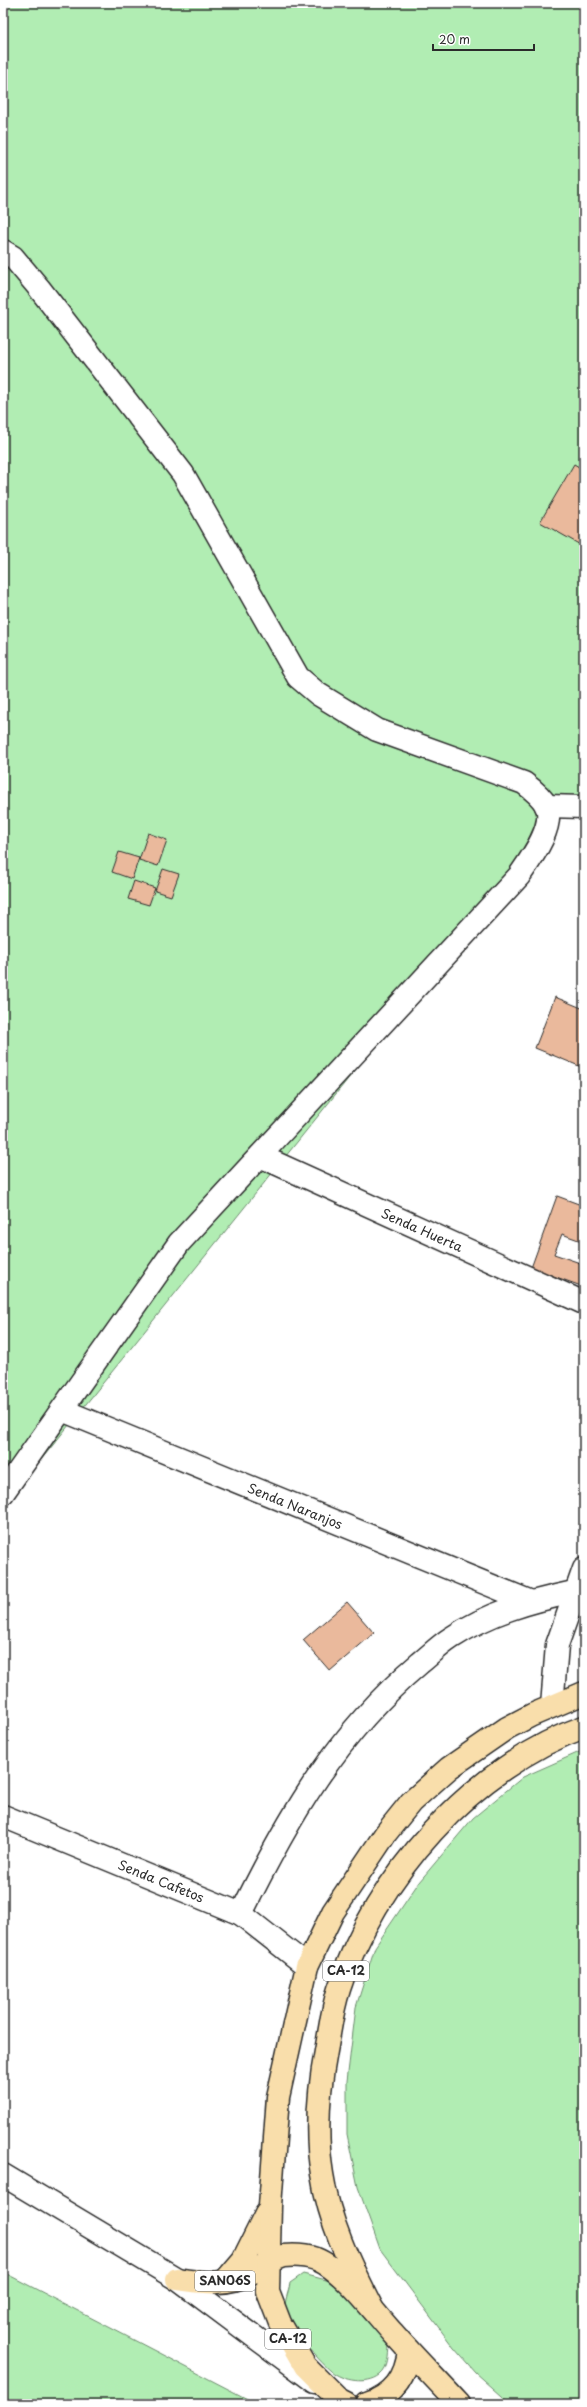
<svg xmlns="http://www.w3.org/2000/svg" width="587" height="2407" font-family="'Playpen Sans',sans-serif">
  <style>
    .green { fill: #b1edb3; stroke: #6e8c6f }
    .building { fill: #eab99c; stroke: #2b2b2b }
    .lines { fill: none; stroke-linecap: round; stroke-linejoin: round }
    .minor-casing { stroke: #2b2b2b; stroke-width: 25 }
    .highway-casing { stroke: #2b2b2b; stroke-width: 25 }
    .minor { stroke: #fff; stroke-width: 22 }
    .highway { stroke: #f9deab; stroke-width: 22 }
    .labels { text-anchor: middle; stroke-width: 4; stroke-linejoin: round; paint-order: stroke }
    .shield { fill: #fff; stroke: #6b6b6b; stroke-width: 1 }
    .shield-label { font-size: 12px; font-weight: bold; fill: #2b2b2b }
    .street-label { font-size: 13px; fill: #2b2b2b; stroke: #fff }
  </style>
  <rect width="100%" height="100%" fill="#fff"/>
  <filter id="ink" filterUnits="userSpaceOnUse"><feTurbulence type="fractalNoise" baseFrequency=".025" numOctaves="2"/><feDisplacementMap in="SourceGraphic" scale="8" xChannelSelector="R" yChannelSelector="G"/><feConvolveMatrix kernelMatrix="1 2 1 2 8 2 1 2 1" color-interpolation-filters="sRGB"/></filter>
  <g filter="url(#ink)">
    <g class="green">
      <polygon points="3,3 584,3 584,800 576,796 3,1507"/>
      <polygon points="584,1750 584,2404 511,2404 475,2372 454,2348 380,2249 358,2187 347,2134 347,2081 356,2007 375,1947 419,1882 473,1818 523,1777"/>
      <polygon points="3,2272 257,2404 3,2404"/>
      <path d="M303,2274L330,2281L359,2305L389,2346C388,2355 389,2368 380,2375C367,2385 343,2381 331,2371C319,2361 284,2322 285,2307C285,2299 289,2291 290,2283Z"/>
    </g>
    <g class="building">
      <polygon points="574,464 584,470 584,547 540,522"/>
      <polygon points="148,833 167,840 158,866 139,860"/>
      <polygon points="119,852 139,858 132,879 112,872"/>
      <polygon points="163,869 179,874 171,896 155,891"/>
      <polygon points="134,881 155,888 149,905 128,899"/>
      <polygon points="555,997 584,1009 584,1068 535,1048"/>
      <polygon points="557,1196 584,1206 584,1242 562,1234 554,1254 580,1263 584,1253 584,1287 531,1268"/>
      <polygon points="347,1602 374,1633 330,1671 303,1640"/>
    </g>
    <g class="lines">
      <g class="minor-casing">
        <g id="minor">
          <path d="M3,251L13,257L39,288L183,474L298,677L318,694L377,730L524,783C532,789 541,796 546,805C556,826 530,860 519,876L179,1243L3,1493"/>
          <polyline points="546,806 584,807"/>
          <polyline points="260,1156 584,1303"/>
          <polyline points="62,1410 529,1601"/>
          <polyline points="552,1706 557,1645 584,1569"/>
          <polyline points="3,1816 241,1914 307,1966"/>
          <path d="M241,1914C288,1818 337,1733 420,1663C430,1655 440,1645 451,1638C488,1613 531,1601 574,1592"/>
          <polyline points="3,2175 177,2279 315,2382"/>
        </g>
      </g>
      <g class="highway-casing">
        <g id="highway">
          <path d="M177,2279C202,2283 228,2286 251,2273C262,2267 271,2259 283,2256C293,2255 307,2256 316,2259C342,2269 374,2312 393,2333C414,2357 437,2380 459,2404"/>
          <polyline points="225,2281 243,2260 266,2214"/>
          <path d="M372,2308C350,2265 329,2222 322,2174C315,2132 318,2093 326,2051C330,2031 332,2009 339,1989C374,1878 473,1766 584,1727"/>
          <polyline points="346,2404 340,2401 305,2366 280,2323 268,2292 270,2206 278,2097 307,1966 333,1912 386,1833 411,1802 449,1768 507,1728 532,1715 584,1693"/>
          <path d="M367,2404C393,2395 406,2378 409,2351"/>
        </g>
      </g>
      <use href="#minor" class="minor"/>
      <use href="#highway" class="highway"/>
    </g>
  </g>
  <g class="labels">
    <g class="shield">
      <rect x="323" y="1961" width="46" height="20" rx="3"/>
      <rect x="195" y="2271" width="60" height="20" rx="3"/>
      <rect x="265" y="2329" width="46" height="20" rx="3"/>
    </g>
    <g class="shield-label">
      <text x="346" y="1975">CA-12</text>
      <text x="225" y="2285">SAN06S</text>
      <text x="288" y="2343">CA-12</text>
    </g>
    <g class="street-label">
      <text transform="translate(422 1230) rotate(24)" y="5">Senda Huerta</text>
      <text transform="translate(295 1506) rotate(22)" y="5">Senda Naranjos</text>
      <text transform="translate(161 1881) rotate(22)" y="5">Senda Cafetos</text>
    </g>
  </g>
  <rect width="587" height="2407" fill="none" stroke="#fff" stroke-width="16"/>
  <rect x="8" y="8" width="571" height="2391" fill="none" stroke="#2b2b2b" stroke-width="1.5" filter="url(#ink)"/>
  <path d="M433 44v6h101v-6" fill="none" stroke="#2b2b2b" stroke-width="2"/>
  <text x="439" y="44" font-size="12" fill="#2b2b2b" stroke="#ffffff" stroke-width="3" paint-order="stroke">20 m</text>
</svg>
